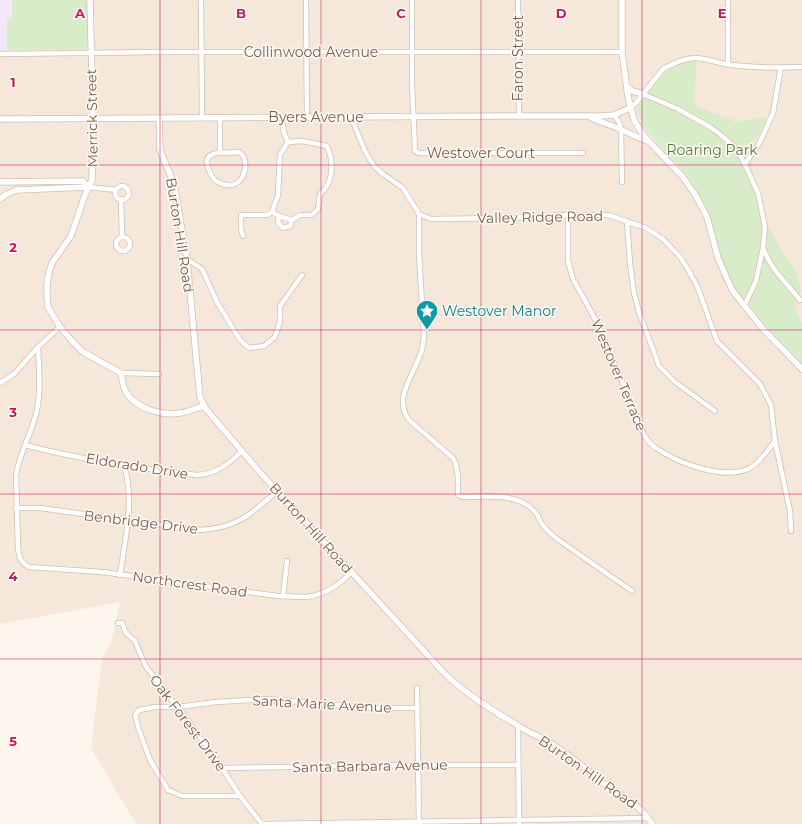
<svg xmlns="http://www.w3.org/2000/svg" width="802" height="824" font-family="Montserrat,sans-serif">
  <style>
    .residential { fill: #f5e8da }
    .education { fill: #f3e8fa }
    .park { fill: #d8ecc9 }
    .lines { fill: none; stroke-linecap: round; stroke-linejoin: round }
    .minor-casing { stroke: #d1beb0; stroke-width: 6 }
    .tertiary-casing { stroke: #d1beb0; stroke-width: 7 }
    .minor { stroke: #fff; stroke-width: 4.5 }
    .tertiary { stroke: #fff; stroke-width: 5.5 }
    .grid { fill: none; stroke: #c2185b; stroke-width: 1; stroke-opacity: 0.55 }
    .labels { text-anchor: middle; stroke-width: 3; stroke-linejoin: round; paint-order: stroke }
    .street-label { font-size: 14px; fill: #7a5c4d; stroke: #fffaf3 }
    .park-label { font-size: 14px; fill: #537a41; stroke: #fffaf3 }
    .culture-label { font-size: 14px; fill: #0d838f; stroke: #fffaf3; text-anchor: start }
    .grid-label { font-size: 13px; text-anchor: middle; font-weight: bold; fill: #c2185b; stroke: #fffaf3; stroke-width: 3; stroke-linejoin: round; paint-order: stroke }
  </style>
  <rect width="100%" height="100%" fill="#fdf6ec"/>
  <polygon class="residential" points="87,0 802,0 802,824 138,824 134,821 91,748 102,658 112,640 120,602 0,624 0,50 87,49"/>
  <polygon class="education" points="0,0 12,0 12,19 7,20 7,50 0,50"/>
  <g class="park">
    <polygon points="12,0 87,0 88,49 7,50 7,19 12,19"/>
    <path d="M689,60H697L694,105L726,118L733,119V122L755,119L765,116V125L748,149L752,165L753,178L765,220L779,246L798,275L801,291L794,305L802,324V366C793,356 785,346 776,337C761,320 744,306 733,286C720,261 716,234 706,209C700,194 692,182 683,170C671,155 636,126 638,107L651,88L670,67Z"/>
  </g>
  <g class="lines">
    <g class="minor-casing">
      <g id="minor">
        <polyline points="201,0 202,118"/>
        <polyline points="306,0 307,117"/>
        <polyline points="412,0 412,84 415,151 419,153 583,153"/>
        <polyline points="518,0 519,116"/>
        <polyline points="728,0 728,64"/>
        <polyline points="0,54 162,52 622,52"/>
        <polyline points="643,94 678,109 710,127 721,135 737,149 747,169 758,193 765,226 763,248 756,281 744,306"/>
        <path d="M630,108L636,103L663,69C672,64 684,58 695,58C705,58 715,62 725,64C751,68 776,68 802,67"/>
        <polyline points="614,115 619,122 621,130 622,182"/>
        <path d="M351,117L365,151L369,158L375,167L383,174L403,188L419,214V254L424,337C423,343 423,349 420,355C413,377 393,398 409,420L453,458C459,469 458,482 458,495L463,497C487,497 519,492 536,513C538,516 540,521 542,524C547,531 553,536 560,541L632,591"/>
        <path d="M239,152C252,159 245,196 218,182C213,180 211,175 209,170C199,148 226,154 239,152Z"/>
        <polyline points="220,153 220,118"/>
        <polyline points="745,164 760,142 773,113 781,67"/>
        <circle cx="122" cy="193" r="7"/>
        <polyline points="88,187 116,190"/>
        <polyline points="121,199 122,237"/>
        <path d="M272,212L279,216L292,220L300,215H312L318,209L320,194C334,183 334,161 327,146L302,141L288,142"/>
        <polyline points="419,214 431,219 507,218 568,215 608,215 646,228 663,239 680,257 689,271 698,288 717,341 760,384 771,405 775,441 790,511 791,531"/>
        <path d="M568,215V261L573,279L594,317L619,374L644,435C647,440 651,445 656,448C678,463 724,481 750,468C760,462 768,450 775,441"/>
        <polyline points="279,216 278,223 283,228 290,226 292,220"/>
        <polyline points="627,221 630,263 634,293 639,312 659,366 675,382 715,411"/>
        <polyline points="243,236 241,229 241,215 267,215 272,212 278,195 280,155 288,142 284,133 281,117"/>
        <circle cx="123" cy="244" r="7"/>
        <path d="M763,248C772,271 785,281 800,300"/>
        <polyline points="187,259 202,269 217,302 240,340 249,348 264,346 275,337 280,321 280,306 302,275"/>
        <path d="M60,327L38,347C39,371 42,397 34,421C28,439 19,456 16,475L18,549C19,557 21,563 29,567L102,572L278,596C288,596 298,597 307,597C324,595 341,584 351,572"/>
        <polyline points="121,373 159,374"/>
        <polyline points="0,383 14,374 38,347"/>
        <path d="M25,445C82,460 139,468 197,475C216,474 229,464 242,451"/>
        <path d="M16,508H40L198,530C235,529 251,515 277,491"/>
        <path d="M120,575C125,539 135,500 124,465"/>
        <polyline points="283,596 287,561"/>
        <polyline points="118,623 122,623 126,633 135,641 145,665 168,696 178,707 222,768 240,796 262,824"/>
        <polyline points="417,688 419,824"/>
        <polyline points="518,726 519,824"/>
        <polyline points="222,768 418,765 518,765"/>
        <polyline points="240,796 182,796 168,790 150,760 138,727 135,715 139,710 155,707 178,707 216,702 267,699 369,708 418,708"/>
        <polyline points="262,824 648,818"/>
      </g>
    </g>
    <g class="tertiary-casing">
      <g id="tertiary">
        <path d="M90,0L93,119L92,180L85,195L71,236L52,263L49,272L47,285V297L48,307L60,327L73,342L83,352L121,373C122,380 123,388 127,394C138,409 162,416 180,413C188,412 196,408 204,406"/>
        <polyline points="622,0 622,52 628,97 634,120 644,136 682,176 696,196 707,217 718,258 732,290 763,329 802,369"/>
        <polyline points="627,86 632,91 643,94"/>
        <path d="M590,117C600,122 611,125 622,130C631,134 638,138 648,141"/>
        <path d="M159,118L160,150L174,184L187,259L199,387L200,397L206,409L257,469L445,674C466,694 492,710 517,725C529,733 543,738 555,746C572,757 587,770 603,783C620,795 641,805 652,824"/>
        <polyline points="0,119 519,116 601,116 614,115 630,108"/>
        <polyline points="0,182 83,181 88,187"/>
        <polyline points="17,190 88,187"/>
        <polyline points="0,199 7,194 19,189"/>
      </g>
    </g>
    <use href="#minor" class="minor"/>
    <use href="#tertiary" class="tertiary"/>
  </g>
  <path class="grid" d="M160,0V824M321,0V824M481,0V824M642,0V824M0,165H802M0,330H802M0,494H802M0,659H802"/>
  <defs>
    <g id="sight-pin" transform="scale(1.15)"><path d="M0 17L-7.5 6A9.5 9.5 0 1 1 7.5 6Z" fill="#0f9aa8" stroke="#fffaf3"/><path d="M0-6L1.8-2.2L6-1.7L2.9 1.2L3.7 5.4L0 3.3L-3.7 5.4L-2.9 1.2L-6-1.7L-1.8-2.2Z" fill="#fff"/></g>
  </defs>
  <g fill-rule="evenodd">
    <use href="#sight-pin" x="427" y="311"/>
  </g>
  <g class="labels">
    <g class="street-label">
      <text x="311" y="57">Collinwood Avenue</text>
      <text transform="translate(518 58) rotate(-90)" y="5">Faron Street</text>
      <text x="316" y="122">Byers Avenue</text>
      <text transform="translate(92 118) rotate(-91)" y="5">Merrick Street</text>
      <text x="481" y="158">Westover Court</text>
      <text transform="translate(540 217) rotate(-1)" y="5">Valley Ridge Road</text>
      <text transform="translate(180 235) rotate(81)" y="5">Burton Hill Road</text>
      <text transform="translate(619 375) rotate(67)" y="5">Westover Terrace</text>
      <text transform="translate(137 466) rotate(9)" y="5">Eldorado Drive</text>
      <text transform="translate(141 522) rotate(7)" y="5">Benbridge Drive</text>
      <text transform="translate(311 528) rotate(48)" y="5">Burton Hill Road</text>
      <text transform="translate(190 584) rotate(8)" y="5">Northcrest Road</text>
      <text transform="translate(322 704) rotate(3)" y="5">Santa Marie Avenue</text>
      <text transform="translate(188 723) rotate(53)" y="5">Oak Forest Drive</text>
      <text transform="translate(370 766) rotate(-1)" y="5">Santa Barbara Avenue</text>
      <text transform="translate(588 772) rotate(35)" y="5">Burton Hill Road</text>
    </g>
    <g class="park-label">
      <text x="712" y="155">Roaring Park</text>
    </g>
    <g class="culture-label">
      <text x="442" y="316">Westover Manor</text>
    </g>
  </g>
  <g class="grid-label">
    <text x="80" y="18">A</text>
    <text x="241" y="18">B</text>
    <text x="401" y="18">C</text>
    <text x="561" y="18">D</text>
    <text x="722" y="18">E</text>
    <text x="13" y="87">1</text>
    <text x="13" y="252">2</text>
    <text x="13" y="417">3</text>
    <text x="13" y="581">4</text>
    <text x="13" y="746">5</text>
  </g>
</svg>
